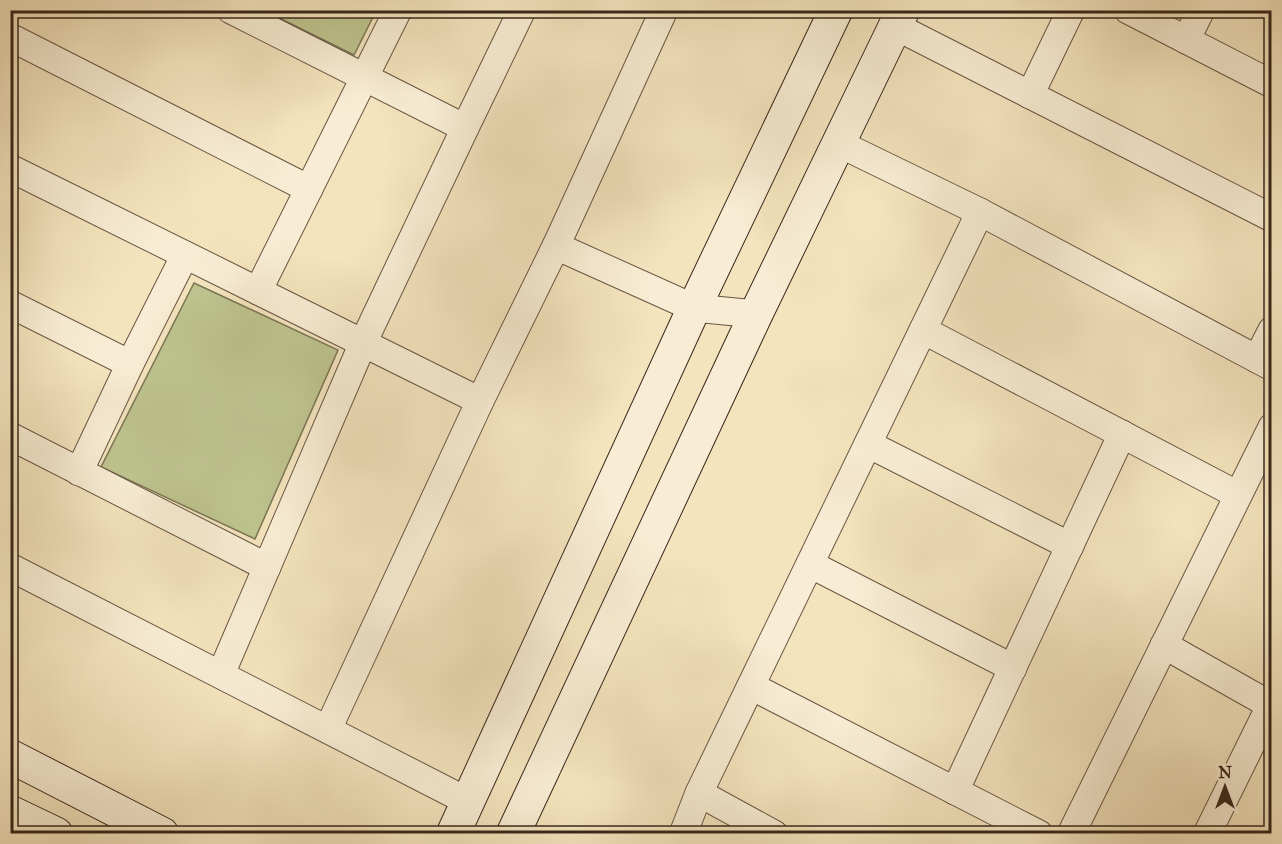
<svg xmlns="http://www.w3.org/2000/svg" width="1282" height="844" font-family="'IM FELL Great Primer',serif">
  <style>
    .green { fill: #bec48f; stroke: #7c7655; stroke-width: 1.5 }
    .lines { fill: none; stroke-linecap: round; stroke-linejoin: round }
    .street-casing { stroke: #685644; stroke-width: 29 }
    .secondary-casing { stroke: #39271b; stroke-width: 35 }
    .street { stroke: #f8edd4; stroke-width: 27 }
    .secondary { stroke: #f8edd4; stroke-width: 33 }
  </style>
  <rect width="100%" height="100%" fill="#f4e4bd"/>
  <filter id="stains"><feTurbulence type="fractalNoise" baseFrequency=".00333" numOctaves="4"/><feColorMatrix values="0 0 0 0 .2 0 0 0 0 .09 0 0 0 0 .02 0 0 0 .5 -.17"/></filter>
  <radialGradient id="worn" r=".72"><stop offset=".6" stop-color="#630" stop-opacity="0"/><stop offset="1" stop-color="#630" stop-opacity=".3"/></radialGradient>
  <g class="green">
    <polygon points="265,11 376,11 354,55"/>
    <polygon points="194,283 338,350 255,539 101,467"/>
  </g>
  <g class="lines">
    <g class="street-casing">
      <g id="street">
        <polyline points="231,10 465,128"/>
        <polyline points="1128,10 1272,84"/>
        <polyline points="895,26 1272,218"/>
        <polyline points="10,37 309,189"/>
        <polyline points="1186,40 1201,10"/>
        <polyline points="1030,95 1071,10"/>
        <polyline points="838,143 980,212 1272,367"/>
        <polyline points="10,168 480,401"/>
        <polyline points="556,246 694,308 756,314"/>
        <polyline points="258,291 398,10"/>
        <polyline points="10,304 130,364"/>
        <polyline points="923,330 1238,495"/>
        <polyline points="1257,359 1272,330"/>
        <polyline points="10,436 267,567"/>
        <polyline points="868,444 1070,546"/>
        <polyline points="79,472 130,364 185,255"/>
        <polyline points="810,564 1013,668"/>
        <polyline points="10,567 467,801"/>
        <polyline points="1164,645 1272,706"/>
        <polyline points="221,674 363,343 465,128 522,10"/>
        <polyline points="751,686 1039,834"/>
        <polyline points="328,729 480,401 556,246 664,10"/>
        <polyline points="955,791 1122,434"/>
        <polyline points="699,793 774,834"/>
        <polyline points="683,834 699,793 980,212"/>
        <polyline points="1071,834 1272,427"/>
        <polyline points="1207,834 1272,702"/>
      </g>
    </g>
    <g class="secondary-casing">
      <g id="secondary">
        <polyline points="10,756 162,834"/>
        <polyline points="10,812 56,834"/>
        <polyline points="453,834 694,308 836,10"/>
        <polyline points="513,834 756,314 903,10"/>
      </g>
    </g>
    <use href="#street" class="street"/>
    <use href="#secondary" class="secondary"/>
  </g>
  <rect width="1282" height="844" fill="none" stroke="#f4e4bd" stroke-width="36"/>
  <rect x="12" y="12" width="1258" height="820" fill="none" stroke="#39271b" stroke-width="3"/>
  <rect x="18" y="18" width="1246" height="808" fill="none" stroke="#39271b" stroke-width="1.5"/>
  <g transform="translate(1225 787)" stroke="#f8edd4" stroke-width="4.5" paint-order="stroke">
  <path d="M0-4.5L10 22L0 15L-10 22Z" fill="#39271b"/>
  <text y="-9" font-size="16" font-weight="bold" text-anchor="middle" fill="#39271b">N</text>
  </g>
  <rect width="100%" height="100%" filter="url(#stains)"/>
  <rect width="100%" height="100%" fill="url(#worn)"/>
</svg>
